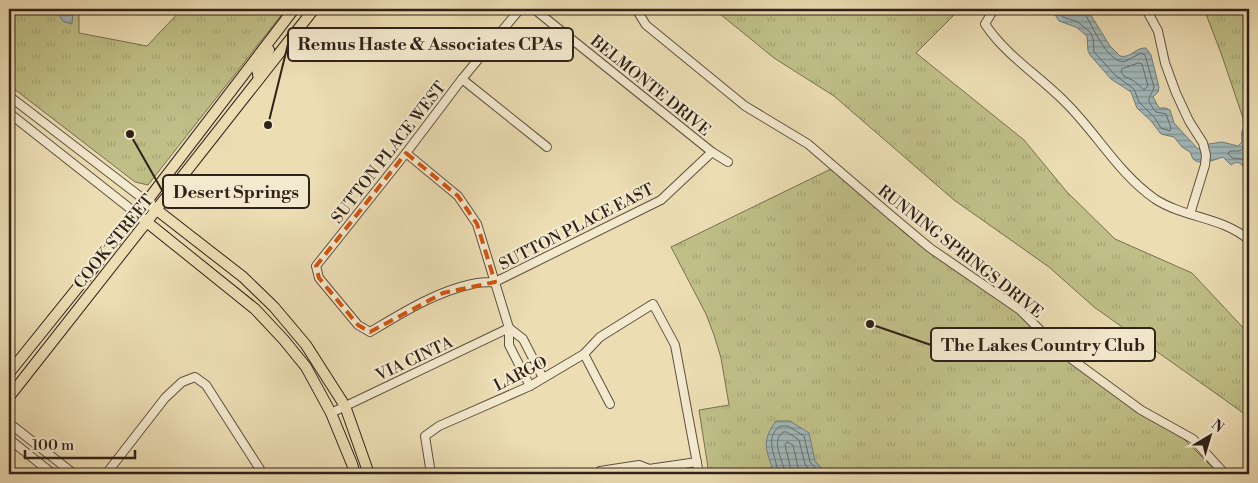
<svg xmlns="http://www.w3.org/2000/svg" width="1258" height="483" font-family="'Libre Bodoni',serif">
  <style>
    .grass { fill: url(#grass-tufts); stroke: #787050 }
    .water { fill: url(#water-rules); stroke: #737c7a }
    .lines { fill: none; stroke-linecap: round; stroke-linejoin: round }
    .shore { stroke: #686d6a; stroke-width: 1 }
    .minor-casing { stroke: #5f5140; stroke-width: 10 }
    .major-casing { stroke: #302219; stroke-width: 12 }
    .minor { stroke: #f3e9ce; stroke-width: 8 }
    .major { stroke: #ecddb3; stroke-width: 10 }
    .marked { fill: none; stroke: #d6540d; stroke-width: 4; stroke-dasharray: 10 6; stroke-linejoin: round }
    .labels { text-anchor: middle; stroke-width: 4.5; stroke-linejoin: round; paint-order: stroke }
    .street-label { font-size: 16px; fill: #302219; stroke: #f3e9ce }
    .leader { fill: none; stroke: #302219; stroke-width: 2 }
    .callout-dot { fill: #302219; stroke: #f3e9ce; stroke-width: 2 }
    .callout { fill: #f3e9ce; stroke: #302219; stroke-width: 2 }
    .callout-label { font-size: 18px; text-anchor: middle; font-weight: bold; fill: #302219 }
  </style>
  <defs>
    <pattern id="grass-tufts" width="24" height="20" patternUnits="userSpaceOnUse" patternTransform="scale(1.25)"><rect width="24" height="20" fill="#bfbf87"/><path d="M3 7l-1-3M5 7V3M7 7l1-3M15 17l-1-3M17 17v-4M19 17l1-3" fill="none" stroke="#a4a474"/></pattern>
    <pattern id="water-rules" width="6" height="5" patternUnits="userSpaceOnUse" patternTransform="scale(1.25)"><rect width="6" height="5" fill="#a0b8ba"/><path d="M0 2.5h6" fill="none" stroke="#839596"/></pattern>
  </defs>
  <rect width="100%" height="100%" fill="#ecddb3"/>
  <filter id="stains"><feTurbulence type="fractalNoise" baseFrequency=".004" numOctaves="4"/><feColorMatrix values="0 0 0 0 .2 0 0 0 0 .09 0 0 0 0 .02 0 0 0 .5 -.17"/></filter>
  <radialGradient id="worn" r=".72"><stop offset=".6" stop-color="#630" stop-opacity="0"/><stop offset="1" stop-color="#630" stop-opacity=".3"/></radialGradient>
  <g class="grass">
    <polygon points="9,9 79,9 79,33 147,46 182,9 286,9 148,185 135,182 9,85"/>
    <polygon points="721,9 960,9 916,53 1024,140 1067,192 1115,239 1192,273 1249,334 1249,417 1094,307 1049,267 954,200 834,96 774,58 720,14"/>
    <polygon points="1204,9 1249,9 1249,175 1246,174 1243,118 1221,53"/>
    <polygon points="833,168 907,235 1017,311 1055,349 1127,405 1184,439 1219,474 709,474 699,410 729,405 721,358 714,335 706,314 671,247"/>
  </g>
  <g class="water">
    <polygon points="54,9 73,9 72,24 64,22"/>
    <path d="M1046,9H1087L1110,46L1120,56C1130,59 1136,47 1146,48L1151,55L1159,87L1158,92L1153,97L1159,108H1166L1170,110L1174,123L1198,149L1209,144L1222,142L1238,146L1242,142C1242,139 1241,134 1242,131C1245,124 1249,121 1249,113C1249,97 1235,88 1249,72V172C1242,168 1241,158 1231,165L1223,157L1211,161L1198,162L1193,159L1190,152L1182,147L1174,137L1161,134L1151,121L1137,108L1131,92L1111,79L1090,55L1088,51L1087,36L1076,27L1059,21L1056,16Z"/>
    <path d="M776,421H790L809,433L815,461L827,474H774C767,450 760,443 776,421Z"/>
  </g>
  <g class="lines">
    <g class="shore">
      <path d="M1054,9L1063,17L1078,22L1090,32L1093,38L1094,52L1115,75L1134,89L1139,102L1155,118L1161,128L1170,131L1171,128L1166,114L1156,112C1144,97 1150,100 1154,87L1145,55L1141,53L1124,62C1105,60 1094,27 1084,13V9"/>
      <polygon points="1139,63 1142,64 1148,86 1144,90 1134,81 1124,76 1121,72 1122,69"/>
      <path d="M1249,130C1243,138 1250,143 1240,151H1230L1228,153L1232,158L1243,159L1249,166"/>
      <path d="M778,474C777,457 763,439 780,426H788L804,436L810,462L821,474"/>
      <path d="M785,474C784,461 770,442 783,432H787L799,440L805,464L812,474"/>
      <polyline points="792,474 785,445 787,442 793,445 798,467 802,474"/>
    </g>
    <g class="minor-casing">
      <g id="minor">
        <path d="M520,9L462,79L406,153L316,266L319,278L358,325L370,332C402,313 435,292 472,284C479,282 487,282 495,282L661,200L712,152"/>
        <polyline points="534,9 712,152 728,162"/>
        <polyline points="636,9 646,25 745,106 808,144 887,212 930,248 1020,310 1062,352 1141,410 1193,439 1225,474"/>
        <path d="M994,9L985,24C1006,56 1040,76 1067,104C1097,134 1119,174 1155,199C1184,218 1223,217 1249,240"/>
        <polyline points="1146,9 1158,31 1165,63 1176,93 1189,121 1203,143 1206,155 1205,165 1190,214"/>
        <polyline points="462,79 547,147"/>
        <polyline points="9,96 146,201"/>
        <polyline points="9,113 137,214"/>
        <polyline points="584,354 610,404"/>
        <polyline points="530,386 509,345 509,328 523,339 543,378"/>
        <polyline points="331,413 509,328 477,224 458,196 406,153"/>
        <polyline points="9,423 74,474"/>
        <polyline points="9,439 53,474"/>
        <polyline points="106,474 165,398 182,382 195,377 206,385 263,474"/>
        <polyline points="431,474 425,436 439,426 530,386 584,354 600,337 653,304 675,345 699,474"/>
        <polyline points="597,474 600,471 639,465 649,469 697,462"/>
      </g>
    </g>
    <g class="major-casing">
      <g id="major">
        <polyline points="259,79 257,69 269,50"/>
        <polyline points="153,207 243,277 274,307 306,345 345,406 369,474"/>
        <polyline points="143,219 255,309 284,340 306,367 331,413 352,464 355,474"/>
        <polyline points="9,373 137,214 294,9"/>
        <path d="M9,397C111,268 213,139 314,9"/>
      </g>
    </g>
    <use href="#minor" class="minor"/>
    <use href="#major" class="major"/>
  </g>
  <path class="marked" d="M406,153L458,196L477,224L495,282L443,293L370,332L358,325L319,278L316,266Z"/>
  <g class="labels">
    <g class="street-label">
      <text transform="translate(651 85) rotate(39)" y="6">BELMONTE DRIVE</text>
      <text transform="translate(388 152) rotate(-52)" y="6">SUTTON PLACE WEST</text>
      <text transform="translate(576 226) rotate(-27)" y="6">SUTTON PLACE EAST</text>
      <text transform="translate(113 241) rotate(-51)" y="6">COOK STREET</text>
      <text transform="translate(961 251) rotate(38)" y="6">RUNNING SPRINGS DRIVE</text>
      <text transform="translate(414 358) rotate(-25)" y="6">VIA CINTA</text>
      <text transform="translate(520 373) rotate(-27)" y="6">LARGO</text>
    </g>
  </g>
  <path class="leader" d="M268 125L288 44M130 134L163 192M870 324L931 345"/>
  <g class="callout-dot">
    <circle cx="268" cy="125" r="5"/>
    <circle cx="130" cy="134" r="5"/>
    <circle cx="870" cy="324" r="5"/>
  </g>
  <g class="callout">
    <rect x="288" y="28" width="285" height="33" rx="5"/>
    <rect x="163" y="175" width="146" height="33" rx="5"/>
    <rect x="931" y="328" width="224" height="33" rx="5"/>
  </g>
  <g class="callout-label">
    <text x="430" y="50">Remus Haste &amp; Associates CPAs</text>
    <text x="236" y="198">Desert Springs</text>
    <text x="1043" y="351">The Lakes Country Club</text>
  </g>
  <rect width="1258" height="483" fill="none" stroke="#ecddb3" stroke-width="30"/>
  <rect x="10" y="10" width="1238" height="463" fill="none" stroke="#302219" stroke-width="2.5"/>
  <rect x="15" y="15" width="1228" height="453" fill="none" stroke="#302219"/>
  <g transform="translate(1210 436) rotate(38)" stroke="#f3e9ce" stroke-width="4" paint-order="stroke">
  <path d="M0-4L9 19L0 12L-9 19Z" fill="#302219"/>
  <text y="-8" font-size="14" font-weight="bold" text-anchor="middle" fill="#302219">N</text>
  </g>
  <path d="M25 450v8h110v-8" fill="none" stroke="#302219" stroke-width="2.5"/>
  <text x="32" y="450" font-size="15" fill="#302219" stroke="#f3e9ce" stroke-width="4" paint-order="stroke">100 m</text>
  <rect width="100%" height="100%" filter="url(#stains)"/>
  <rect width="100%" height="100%" fill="url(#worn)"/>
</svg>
